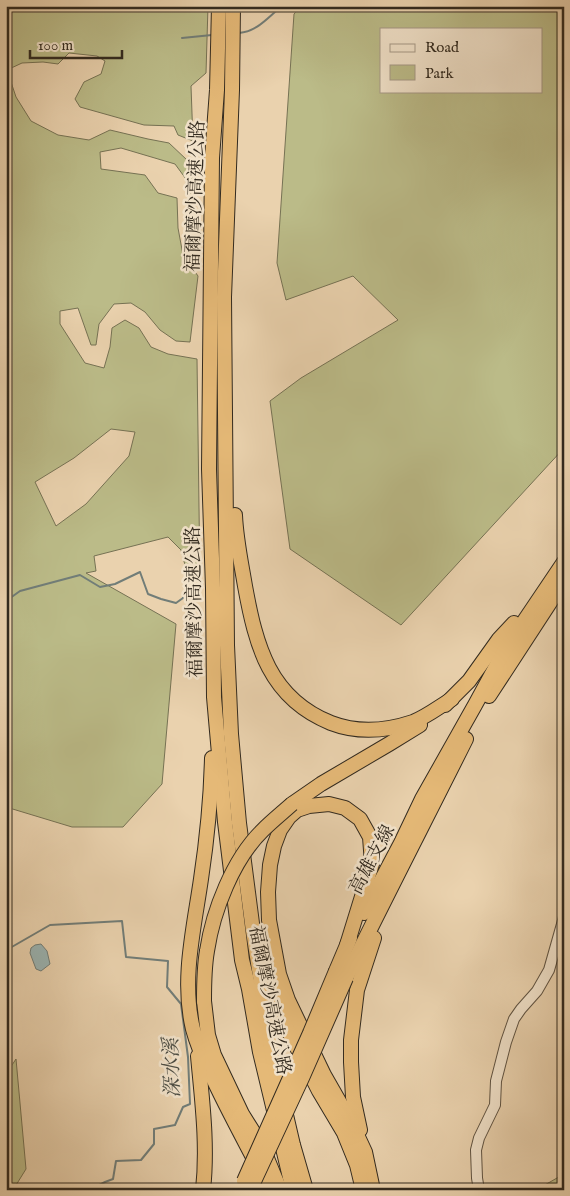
<svg xmlns="http://www.w3.org/2000/svg" width="570" height="1196" font-family="'IM FELL English','Noto Serif TC',serif">
  <style>
    .green { fill: #bb8; stroke: #767254; fill-rule: evenodd }
    .water { fill: #9bb5b4; stroke: #717d78 }
    .lines { fill: none; stroke-linecap: round; stroke-linejoin: round }
    .stream { stroke: #717d78; stroke-width: 2 }
    .tertiary-casing { stroke: #605443; stroke-width: 12 }
    .motorway-casing { stroke: #322a1f; stroke-width: 16 }
    .tertiary { stroke: #f1e2ca; stroke-width: 10 }
    .motorway { stroke: #e5b977; stroke-width: 14 }
    .motorway-bridge-casing { stroke: #322a1f; stroke-width: 16; stroke-linecap: butt }
    .motorway-bridge { stroke: #e5b977; stroke-width: 14 }
    .labels { text-anchor: middle; stroke-width: 5; stroke-linejoin: round; paint-order: stroke }
    .street-label { font-size: 19px; fill: #322a1f; stroke: #f1e2ca }
    .water-label { font-size: 20px; font-style: italic; fill: #4c4d44; stroke: #f1e2ca }
  </style>
  <rect width="100%" height="100%" fill="#ead2ae"/>
  <filter id="stains"><feTurbulence type="fractalNoise" baseFrequency=".004" numOctaves="4"/><feColorMatrix values="0 0 0 0 .2 0 0 0 0 .09 0 0 0 0 .02 0 0 0 .5 -.17"/></filter>
  <radialGradient id="worn" r=".72"><stop offset=".6" stop-color="#630" stop-opacity="0"/><stop offset="1" stop-color="#630" stop-opacity=".3"/></radialGradient>
  <g class="green">
    <path d="M6,6H208L206,73L191,86L193,141L178,135L174,126L144,125L80,107L75,99L84,82L101,74L105,61L97,56L69,53L58,64L43,62L22,63L7,70L16,97L31,121L58,135L89,140L110,130L148,139L169,143L187,160L193,177V192L187,195L186,179L175,164L121,148L100,152L101,169L145,175L158,193L177,198L178,228L183,255L198,276L190,342L176,341L160,330L145,312L131,303L114,304L99,324L96,345H91L78,308L60,311V324L85,363L104,368L110,347L112,328L125,320L139,328L151,347L168,354L197,359L200,581L189,580L181,550L168,537L94,556L96,571L86,573L176,624L162,784L123,827H72L6,807V360L12,354L6,351ZM111,429L135,432L129,456L86,504L56,526L35,482L74,458Z"/>
    <path d="M301,6H564V448L401,625L290,549L270,401L301,378L398,320L353,276L286,300L277,263L294,14ZM381,29H541V91H381Z"/>
    <polygon points="16,1059 26,1169 13,1190 6,1190 6,1074"/>
    <polygon points="564,1174 564,1190 536,1190"/>
  </g>
  <polygon class="water" points="41,944 47,951 50,964 41,971 36,969 30,953 31,948 35,945"/>
  <g class="lines">
    <g class="stream">
      <path d="M239,33C258,31 267,18 282,6"/>
      <polyline points="182,38 212,35"/>
      <polyline points="6,601 20,591 80,575 100,587 115,584 140,572 148,594 161,599 176,603 183,598 183,594"/>
      <polyline points="6,952 10,948 50,925 122,921 126,957 168,961 167,987 181,1004 188,1057 190,1104 183,1107 175,1125 154,1129 154,1144 141,1160 116,1161 113,1179 105,1182 90,1190"/>
    </g>
    <g class="tertiary-casing">
      <polyline id="tertiary" points="479,1190 477,1178 476,1150 479,1138 495,1105 496,1081 506,1042 514,1019 521,1009 537,991 549,970 564,917"/>
    </g>
    <g class="motorway-casing">
      <g id="motorway">
        <polyline points="219,6 217,90 212,158 209,469 213,588 214,697 225,822 242,960 249,989 260,1052 293,1190"/>
        <polyline points="233,6 232,90 224,297 227,645 231,734 239,823 253,931 273,1059 293,1145 306,1190"/>
        <path d="M235,515C236,539 241,562 245,586C256,646 269,698 331,723C357,733 386,731 413,722C426,717 439,707 452,699"/>
        <polyline points="489,696 564,581"/>
        <polyline points="445,705 469,681 499,639 514,623"/>
        <path d="M212,758C211,798 207,839 201,879C194,928 181,980 193,1029C197,1044 203,1058 210,1072C228,1112 250,1150 270,1190"/>
        <polyline points="292,804 321,784 389,744 420,725"/>
        <polyline points="364,913 401,843 422,799 475,705 506,648 564,562"/>
        <polyline points="347,945 372,864 370,837 360,819 345,808 329,804 309,806 297,810 289,817 280,830 274,846 270,865 268,892 269,920 279,974 288,1000 324,1075 352,1124 365,1152 373,1190"/>
        <polyline points="266,967 274,995 286,1026 319,1091 344,1133 357,1165 363,1190"/>
        <polyline points="336,971 350,938"/>
        <path d="M346,978C385,898 426,819 466,739"/>
        <polyline points="204,1001 208,1035 214,1055 242,1114 262,1146 280,1190"/>
        <path d="M198,1056C202,1100 208,1145 203,1190"/>
        <polyline points="360,1130 353,1097 351,1062 351,1040 357,990 374,938"/>
      </g>
    </g>
    <use href="#tertiary" class="tertiary"/>
    <use href="#motorway" class="motorway"/>
    <g class="motorway-bridge-casing">
      <g id="motorway-bridge">
        <path d="M204,1001C204,985 204,968 207,951C213,911 233,859 263,830C272,821 282,813 292,804"/>
        <polyline points="244,1181 310,1033 336,971"/>
        <polyline points="250,1190 302,1078 346,978"/>
      </g>
    </g>
    <use href="#motorway-bridge" class="motorway-bridge"/>
  </g>
  <g class="labels">
    <g class="street-label">
      <text transform="translate(194 196) rotate(-88)" y="7">福爾摩沙高速公路</text>
      <text transform="translate(193 602) rotate(-91)" y="7">福爾摩沙高速公路</text>
      <text transform="translate(371 859) rotate(-62)" y="7">高雄支線</text>
      <text transform="translate(271 1000) rotate(79)" y="7">福爾摩沙高速公路</text>
    </g>
    <g class="water-label">
      <text transform="translate(171 1068) rotate(-92)" y="7">深水溪</text>
    </g>
  </g>
  <rect width="570" height="1196" fill="none" stroke="#ead2ae" stroke-width="25"/>
  <rect x="8" y="8" width="555" height="1181" fill="none" stroke="#322a1f" stroke-width="2.5"/>
  <rect x="12" y="12" width="545" height="1171" fill="none" stroke="#322a1f"/>
  <rect x="380" y="28" width="162" height="65" fill="#f1e2ca" stroke="#a59886"/>
  <rect x="390" y="44" width="25" height="8" fill="#f1e2ca" stroke="#a59886"/>
  <text x="425" y="52" font-size="15" fill="#322a1f">Road</text>
  <rect x="390" y="65" width="25" height="15" fill="#bbbb88" stroke="#a59886"/>
  <text x="425" y="78" font-size="15" fill="#322a1f">Park</text>
  <path d="M30 50v8h92v-8" fill="none" stroke="#322a1f" stroke-width="2.5"/>
  <text x="38" y="50" font-size="15" fill="#322a1f" stroke="#f1e2ca" stroke-width="4" paint-order="stroke">100 m</text>
  <rect width="100%" height="100%" filter="url(#stains)"/>
  <rect width="100%" height="100%" fill="url(#worn)"/>
</svg>
